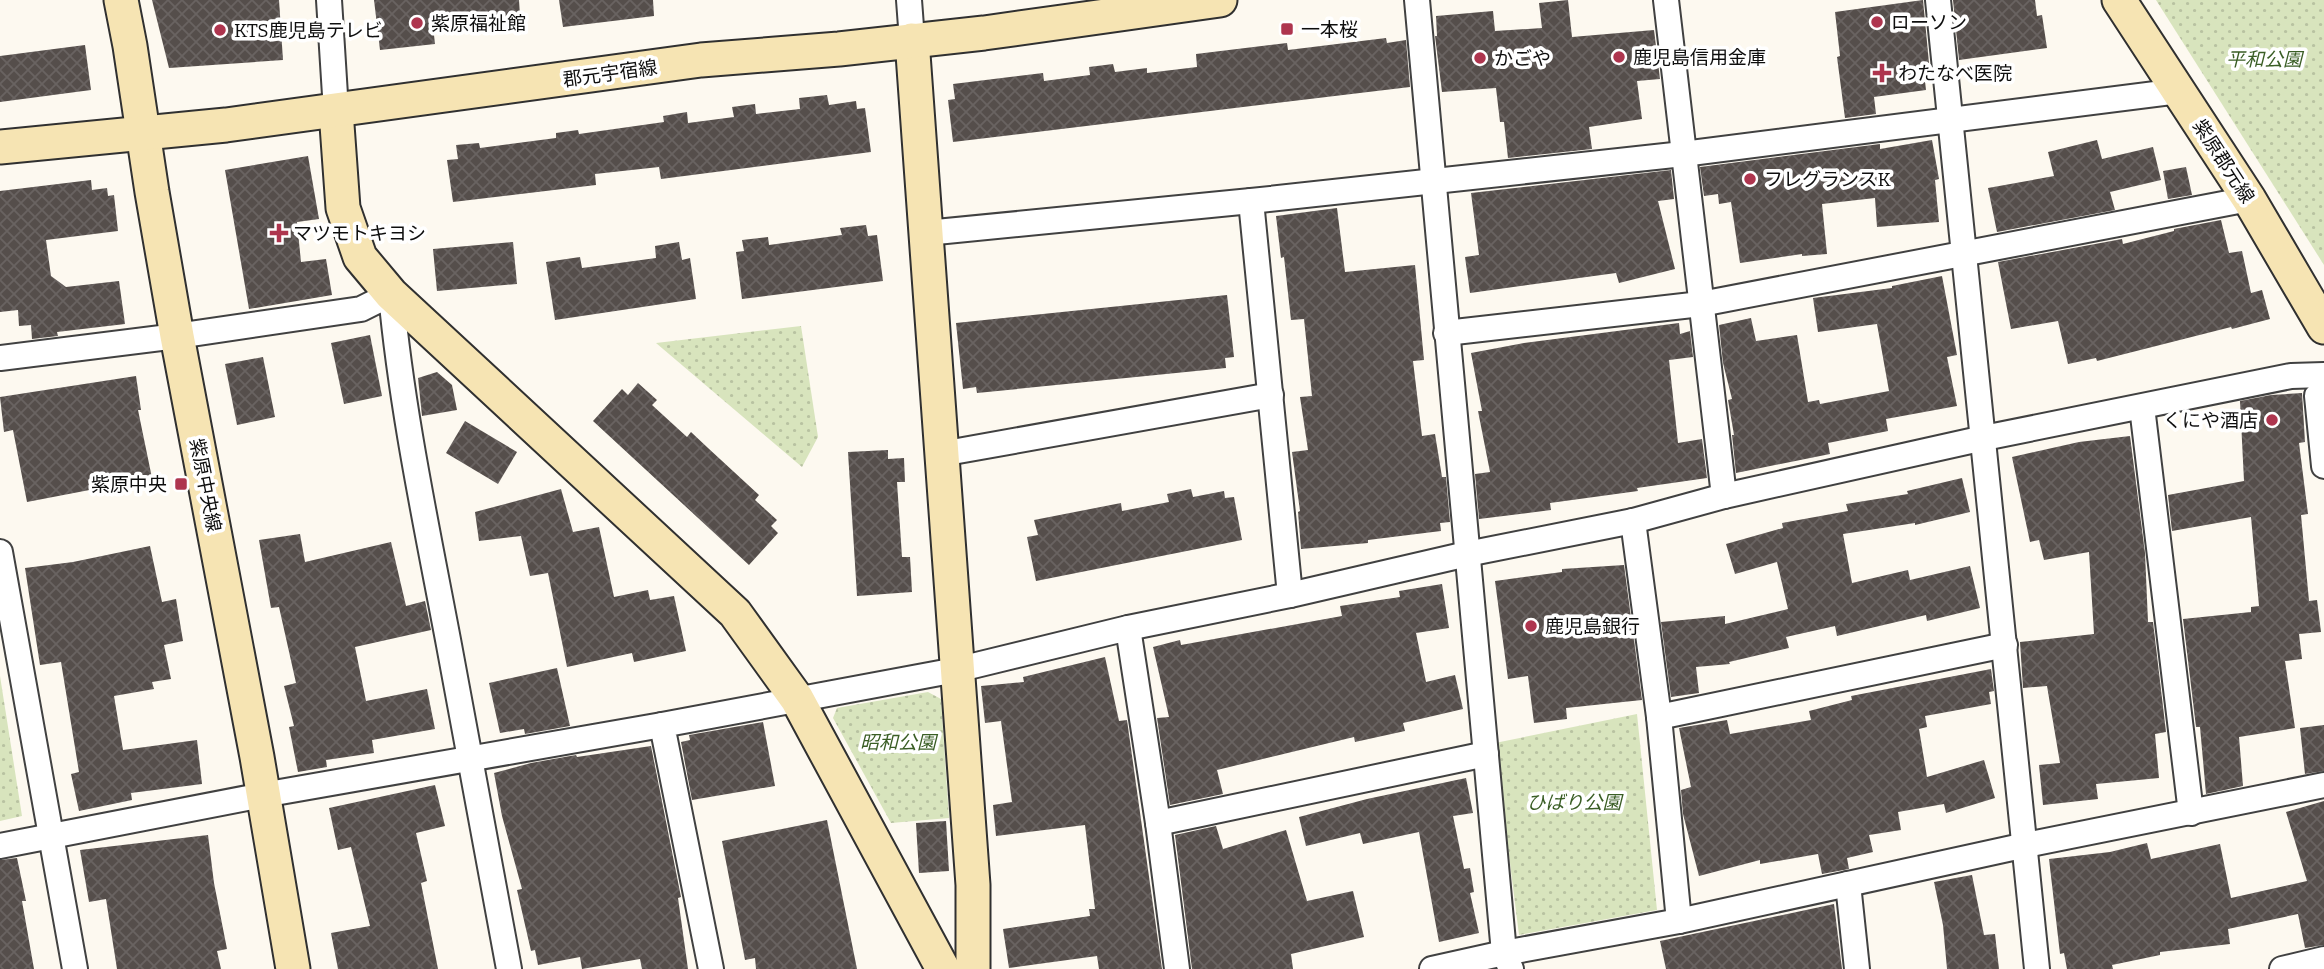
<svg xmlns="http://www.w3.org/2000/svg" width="2324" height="969" font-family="Bitter,'Noto Sans JP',serif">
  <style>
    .park { fill: url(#park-dots) }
    .building { fill: url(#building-cross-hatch) }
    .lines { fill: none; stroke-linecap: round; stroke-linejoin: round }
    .street-casing { stroke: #414141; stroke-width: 28 }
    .secondary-casing { stroke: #303030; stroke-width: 37 }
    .street { stroke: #fff; stroke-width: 24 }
    .secondary { stroke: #f6e4b3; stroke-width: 33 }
    .poi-dot { fill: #ae354e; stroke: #fff; stroke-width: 2.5 }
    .labels { text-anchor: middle; stroke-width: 7; stroke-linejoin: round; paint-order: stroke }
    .poi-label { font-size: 19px; fill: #0e0e0e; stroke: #fff; text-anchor: start }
    .park-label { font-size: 19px; font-style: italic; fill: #3a5e25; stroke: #fff }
    .street-label { font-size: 19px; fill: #0e0e0e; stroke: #fff }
  </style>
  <defs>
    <pattern id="park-dots" width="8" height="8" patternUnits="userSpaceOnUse" patternTransform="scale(1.75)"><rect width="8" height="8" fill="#d8e4bd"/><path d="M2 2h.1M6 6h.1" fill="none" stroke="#b8c2a1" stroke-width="1.8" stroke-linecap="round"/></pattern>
    <pattern id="building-cross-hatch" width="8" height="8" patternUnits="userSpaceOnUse" patternTransform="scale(1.75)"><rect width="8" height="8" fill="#554e4b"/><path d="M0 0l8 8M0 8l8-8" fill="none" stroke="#696361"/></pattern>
  </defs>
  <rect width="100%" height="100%" fill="#fdf9f0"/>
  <g class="park">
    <polygon points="2156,0 2324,0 2324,265"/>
    <polygon points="801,326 818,437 802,467 656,343"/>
    <polygon points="0,676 22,816 0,821"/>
    <polygon points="928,692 941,699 949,818 891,823 833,718 837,708"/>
    <polygon points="1637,714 1657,910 1519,935 1495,743"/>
  </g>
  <g class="building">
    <polygon points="152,0 279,0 283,60 169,68"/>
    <polygon points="374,0 519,0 520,16 433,26 435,44 380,50"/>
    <polygon points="559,0 653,0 654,16 563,27"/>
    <polygon points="1568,0 1572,37 1654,30 1660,79 1637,81 1642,119 1589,127 1592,149 1508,158 1504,122 1500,122 1496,88 1442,92 1435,36 1437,36 1436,16 1493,11 1495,31 1542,28 1539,3"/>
    <polygon points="1923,0 1929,63 1923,64 1926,90 1874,97 1876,114 1845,118 1837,57 1840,56 1835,12"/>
    <polygon points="1953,0 2035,0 2037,16 2042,15 2047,48 1959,60"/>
    <polygon points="1386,38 1387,43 1406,40 1410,87 953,142 948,100 955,99 953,84 1043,73 1044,81 1090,75 1089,67 1113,64 1115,72 1147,68 1147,73 1197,67 1196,54 1287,43 1288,50"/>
    <polygon points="85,45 91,90 0,102 0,56"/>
    <polygon points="827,95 829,105 856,101 857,109 865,108 871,152 661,179 659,167 595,174 596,185 453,202 447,160 458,159 456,145 479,143 480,148 556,138 556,133 578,130 579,134 664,122 663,116 687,112 688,123 734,117 732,107 755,104 756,114 800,109 799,98"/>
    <polygon points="1932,140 1939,179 1935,180 1939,222 1877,227 1875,198 1822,204 1827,254 1802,256 1802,254 1740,263 1731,202 1719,204 1718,194 1704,196 1700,167 1880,144 1880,149"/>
    <polygon points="2097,140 2102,159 2153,147 2161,180 2110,192 2115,210 1997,232 1988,188 2054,176 2048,152"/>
    <polygon points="308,156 319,219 297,222 301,262 326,259 332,295 249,309 225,170"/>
    <polygon points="2186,167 2192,195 2168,199 2163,171"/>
    <polygon points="1671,170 1674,199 1658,201 1675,269 1619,283 1616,273 1470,293 1465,257 1479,255 1471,193"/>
    <polygon points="91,180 92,190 107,188 108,196 114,195 118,231 46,240 51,276 66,287 119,281 125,324 57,332 58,336 32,339 31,325 19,326 18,310 0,312 0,191"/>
    <polygon points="1337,208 1345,272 1415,265 1424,360 1413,361 1422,436 1435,434 1442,477 1446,477 1450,522 1440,523 1441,531 1368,540 1368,543 1301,549 1298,512 1300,511 1292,452 1308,450 1300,397 1312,396 1304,319 1291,320 1284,257 1281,258 1276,216"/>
    <polygon points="2221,220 2229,253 2242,251 2251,293 2262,290 2270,319 2232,329 2231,327 2097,361 2096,358 2068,364 2058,321 2011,329 1998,262 2122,239 2123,244 2174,231 2174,229"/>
    <polygon points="866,225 868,236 877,235 883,281 742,299 736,252 744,251 742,240 768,237 769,245 842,235 840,228"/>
    <polygon points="513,242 517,284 437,291 433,249"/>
    <polygon points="679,242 682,260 690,258 696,299 555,320 546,262 580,257 582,268 656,258 655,246"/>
    <polygon points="1942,276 1957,355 1947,357 1957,406 1886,419 1888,431 1828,443 1830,454 1736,473 1732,435 1734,435 1728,400 1732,399 1723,363 1719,325 1751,318 1756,341 1797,335 1808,402 1819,400 1820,404 1889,391 1877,324 1818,332 1813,298 1892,288 1892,286"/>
    <polygon points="1227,295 1234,357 1225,358 1226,368 977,393 976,387 963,389 956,323"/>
    <polygon points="1679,323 1680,334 1690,331 1693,357 1669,360 1678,443 1702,439 1707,478 1637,488 1638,491 1550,503 1551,510 1479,519 1475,474 1490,472 1478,411 1482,411 1471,353 1524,343"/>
    <polygon points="370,335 382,396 344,404 331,343"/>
    <polygon points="263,357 275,417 237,425 225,364"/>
    <polygon points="437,372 452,385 457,410 422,416 418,378"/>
    <polygon points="136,376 141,410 138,410 152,478 27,502 13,430 4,432 0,397"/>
    <polygon points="638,383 657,400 652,405 687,437 691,432 708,448 759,495 755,500 777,520 771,526 778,533 749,565 593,421 622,389 628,395"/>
    <polygon points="2302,393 2305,442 2299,443 2308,514 2301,515 2309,601 2317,600 2321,632 2299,634 2302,659 2285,661 2295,728 2239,737 2243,786 2206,794 2200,727 2196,727 2183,619 2251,612 2251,607 2259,606 2251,517 2172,531 2168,495 2244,481 2240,401 2271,395"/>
    <polygon points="465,421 517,452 498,484 446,453"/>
    <polygon points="2130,436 2145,553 2148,622 2153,622 2166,732 2155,734 2159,778 2096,784 2098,799 2043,805 2039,765 2060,763 2047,686 2023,688 2020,642 2094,634 2089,552 2044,560 2039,540 2030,542 2012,457 2079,442"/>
    <polygon points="888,450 888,459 904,458 905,482 897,482 902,557 910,557 912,592 857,596 848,452"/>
    <polygon points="1962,478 1970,512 1915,525 1915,523 1843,534 1852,583 1908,570 1910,580 1970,566 1980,608 1927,621 1926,615 1837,636 1835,626 1786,637 1789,648 1729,662 1730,664 1696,667 1699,693 1671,697 1661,622 1725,616 1725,624 1788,609 1777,562 1735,574 1726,544 1783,528 1782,523 1848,511 1846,504 1908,494 1907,491"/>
    <polygon points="561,489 573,532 599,527 614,597 648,590 650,600 674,596 686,651 634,662 632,653 567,667 548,573 530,576 521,536 479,541 475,512"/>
    <polygon points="1191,489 1193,497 1224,491 1225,498 1234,497 1242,540 1036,581 1027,537 1038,535 1034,520 1121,503 1122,511 1169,502 1167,494"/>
    <polygon points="300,534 305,562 391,542 406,606 425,601 431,630 355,647 366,701 427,689 435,729 372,740 374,753 326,760 327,767 298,772 289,727 294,726 284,686 296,683 279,607 271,608 259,540"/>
    <polygon points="150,546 162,602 176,599 183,641 164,645 171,679 152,682 154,689 114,696 123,750 197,740 202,784 131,793 132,800 79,811 71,774 79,772 61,662 40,665 25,568 73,562"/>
    <polygon points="1624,565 1642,700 1566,708 1567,719 1534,723 1528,676 1508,679 1495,581 1562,572 1562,569"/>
    <polygon points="1442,584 1449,628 1416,633 1426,682 1455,675 1463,709 1403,723 1405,731 1355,742 1354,737 1217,770 1223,794 1170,805 1157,718 1169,717 1153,647 1180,640 1181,645 1342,616 1340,606 1400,597 1399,591"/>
    <polygon points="1105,657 1119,721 1127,720 1162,969 1099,969 1097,956 1009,968 1003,929 1090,916 1089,909 1095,909 1085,825 996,836 993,805 1012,802 1001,721 985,723 981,686 1024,682 1023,677"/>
    <polygon points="557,668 570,726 525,734 524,729 500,733 489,683"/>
    <polygon points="1991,669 1994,691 1989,692 1991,704 1925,716 1927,727 1919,729 1927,777 1984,760 1995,798 1946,813 1944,804 1898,812 1901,830 1869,835 1873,852 1847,858 1849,869 1822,874 1818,854 1760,864 1760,860 1699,876 1683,814 1681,790 1691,787 1679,728 1727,720 1730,734 1811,720 1809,711 1852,700 1851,696"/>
    <polygon points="763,722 775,786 692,800 681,742 690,740 689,735"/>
    <polygon points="2324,725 2324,771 2305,774 2300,728"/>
    <polygon points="651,746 681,897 678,898 688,969 642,969 640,959 582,969 580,957 538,965 535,950 531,951 517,890 522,889 502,816 494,773 531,763 576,755 577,757"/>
    <polygon points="1466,778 1473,813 1453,816 1464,869 1470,868 1474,892 1470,893 1479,933 1439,942 1419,832 1363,844 1360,833 1306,846 1299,817 1367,799"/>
    <polygon points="435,785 445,826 416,833 427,881 421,883 438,969 338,969 331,933 370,926 351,847 338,850 329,808"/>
    <polygon points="2324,801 2324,945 2305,948 2298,914 2228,929 2230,944 2160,952 2160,955 2112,965 2113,969 2067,969 2064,953 2060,954 2049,859 2110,852 2147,843 2151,859 2220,844 2231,898 2307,881 2286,812"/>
    <polygon points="827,820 857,969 756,969 755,958 745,960 722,841"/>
    <polygon points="946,821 949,871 919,873 916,823"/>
    <polygon points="1216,826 1223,849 1286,830 1307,901 1353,891 1364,937 1291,954 1293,969 1192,969 1175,835"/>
    <polygon points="208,835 214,883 227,949 217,951 221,969 117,969 106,899 89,902 80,850"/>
    <polygon points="17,858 26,901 22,901 34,969 0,969 0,860"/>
    <polygon points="1972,875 1984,935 1995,934 1999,969 1947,969 1943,925 1934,882"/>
    <polygon points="1834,904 1842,969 1666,969 1660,941"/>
  </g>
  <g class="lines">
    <g class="street-casing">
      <g id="street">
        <polyline points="329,0 336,111"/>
        <polyline points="909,0 912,40"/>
        <polyline points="1417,0 1504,953 1511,969"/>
        <polyline points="1666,0 1724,496"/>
        <polyline points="1938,0 2037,969"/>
        <polyline points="1251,201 1290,595"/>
        <polyline points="926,233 1251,201 1683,154 2179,91"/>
        <polyline points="1446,333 1701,304 2249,199"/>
        <path d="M0,358L177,336L361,309L391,294C402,412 427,528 449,645C470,753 490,861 509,969"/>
        <polyline points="2324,392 2317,396 2324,466"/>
        <polyline points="2142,407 2191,813"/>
        <polyline points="941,454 1271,395"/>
        <polyline points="1633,521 1659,717 1679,921"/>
        <polyline points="0,552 75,969"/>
        <polyline points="1128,628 1158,823 1177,969"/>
        <polyline points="1659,717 2005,645"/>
        <polyline points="1158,823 1486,754"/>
        <polyline points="0,846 263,795 662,725"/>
        <polyline points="1848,884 1857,969"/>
        <polyline points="711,969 662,725 956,670 1128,628 1290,595 1467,554 1633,521 1724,496 1984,438 2291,376 2324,375"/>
        <polyline points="1432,969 1504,953 1679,921 2026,845 2324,785"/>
        <polyline points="2282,969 2324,959"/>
      </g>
    </g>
    <g class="secondary-casing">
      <g id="secondary">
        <polyline points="121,0 130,46 152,192 177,336 257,757 293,969"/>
        <polyline points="2119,0 2249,199 2324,327"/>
        <polyline points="912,40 973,885 973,969"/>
        <polyline points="336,111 343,208 360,257 391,294 735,613 797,699 943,969"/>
        <polyline points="0,147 226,125 701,60 839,49 984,33 1220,0"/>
      </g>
    </g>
    <use href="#street" class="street"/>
    <use href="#secondary" class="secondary"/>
  </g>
  <g class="poi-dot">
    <circle cx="1877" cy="22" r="7"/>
    <circle cx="417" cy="23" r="7"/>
    <rect x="1280" y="22" width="14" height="14" rx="3.5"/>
    <circle cx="220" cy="30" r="7"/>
    <circle cx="1619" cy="57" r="7"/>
    <circle cx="1480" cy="58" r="7"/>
    <path d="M1878.5 62.5h7v7h7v7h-7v7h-7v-7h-7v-7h7z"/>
    <circle cx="1750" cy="179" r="7"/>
    <path d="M275.5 222.5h7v7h7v7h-7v7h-7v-7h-7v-7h7z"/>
    <circle cx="2272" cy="420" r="7"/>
    <rect x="174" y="477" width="14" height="14" rx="3.5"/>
    <circle cx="1531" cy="626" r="7"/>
  </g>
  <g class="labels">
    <g class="poi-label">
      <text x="1891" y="29">ローソン</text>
      <text x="431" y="30">紫原福祉館</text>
      <text x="1301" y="36">一本桜</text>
      <text x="234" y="37">KTS鹿児島テレビ</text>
      <text x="1633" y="64">鹿児島信用金庫</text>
      <text x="1494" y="65">かごや</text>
      <text x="1898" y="80">わたなべ医院</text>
      <text x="1764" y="186">フレグランスK</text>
      <text x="293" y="240">マツモトキヨシ</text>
      <text x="2258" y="427" text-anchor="end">くにや酒店</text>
      <text x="167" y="491" text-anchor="end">紫原中央</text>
      <text x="1545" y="633">鹿児島銀行</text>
    </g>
    <g class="park-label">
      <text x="2264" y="66">平和公園</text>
      <text x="898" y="749">昭和公園</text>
      <text x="1574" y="809">ひばり公園</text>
    </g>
    <g class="street-label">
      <text transform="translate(610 73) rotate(-8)" y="7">郡元宇宿線</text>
      <text transform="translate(2224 161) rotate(57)" y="7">紫原郡元線</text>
      <text transform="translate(206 485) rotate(79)" y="7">紫原中央線</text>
    </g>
  </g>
</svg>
